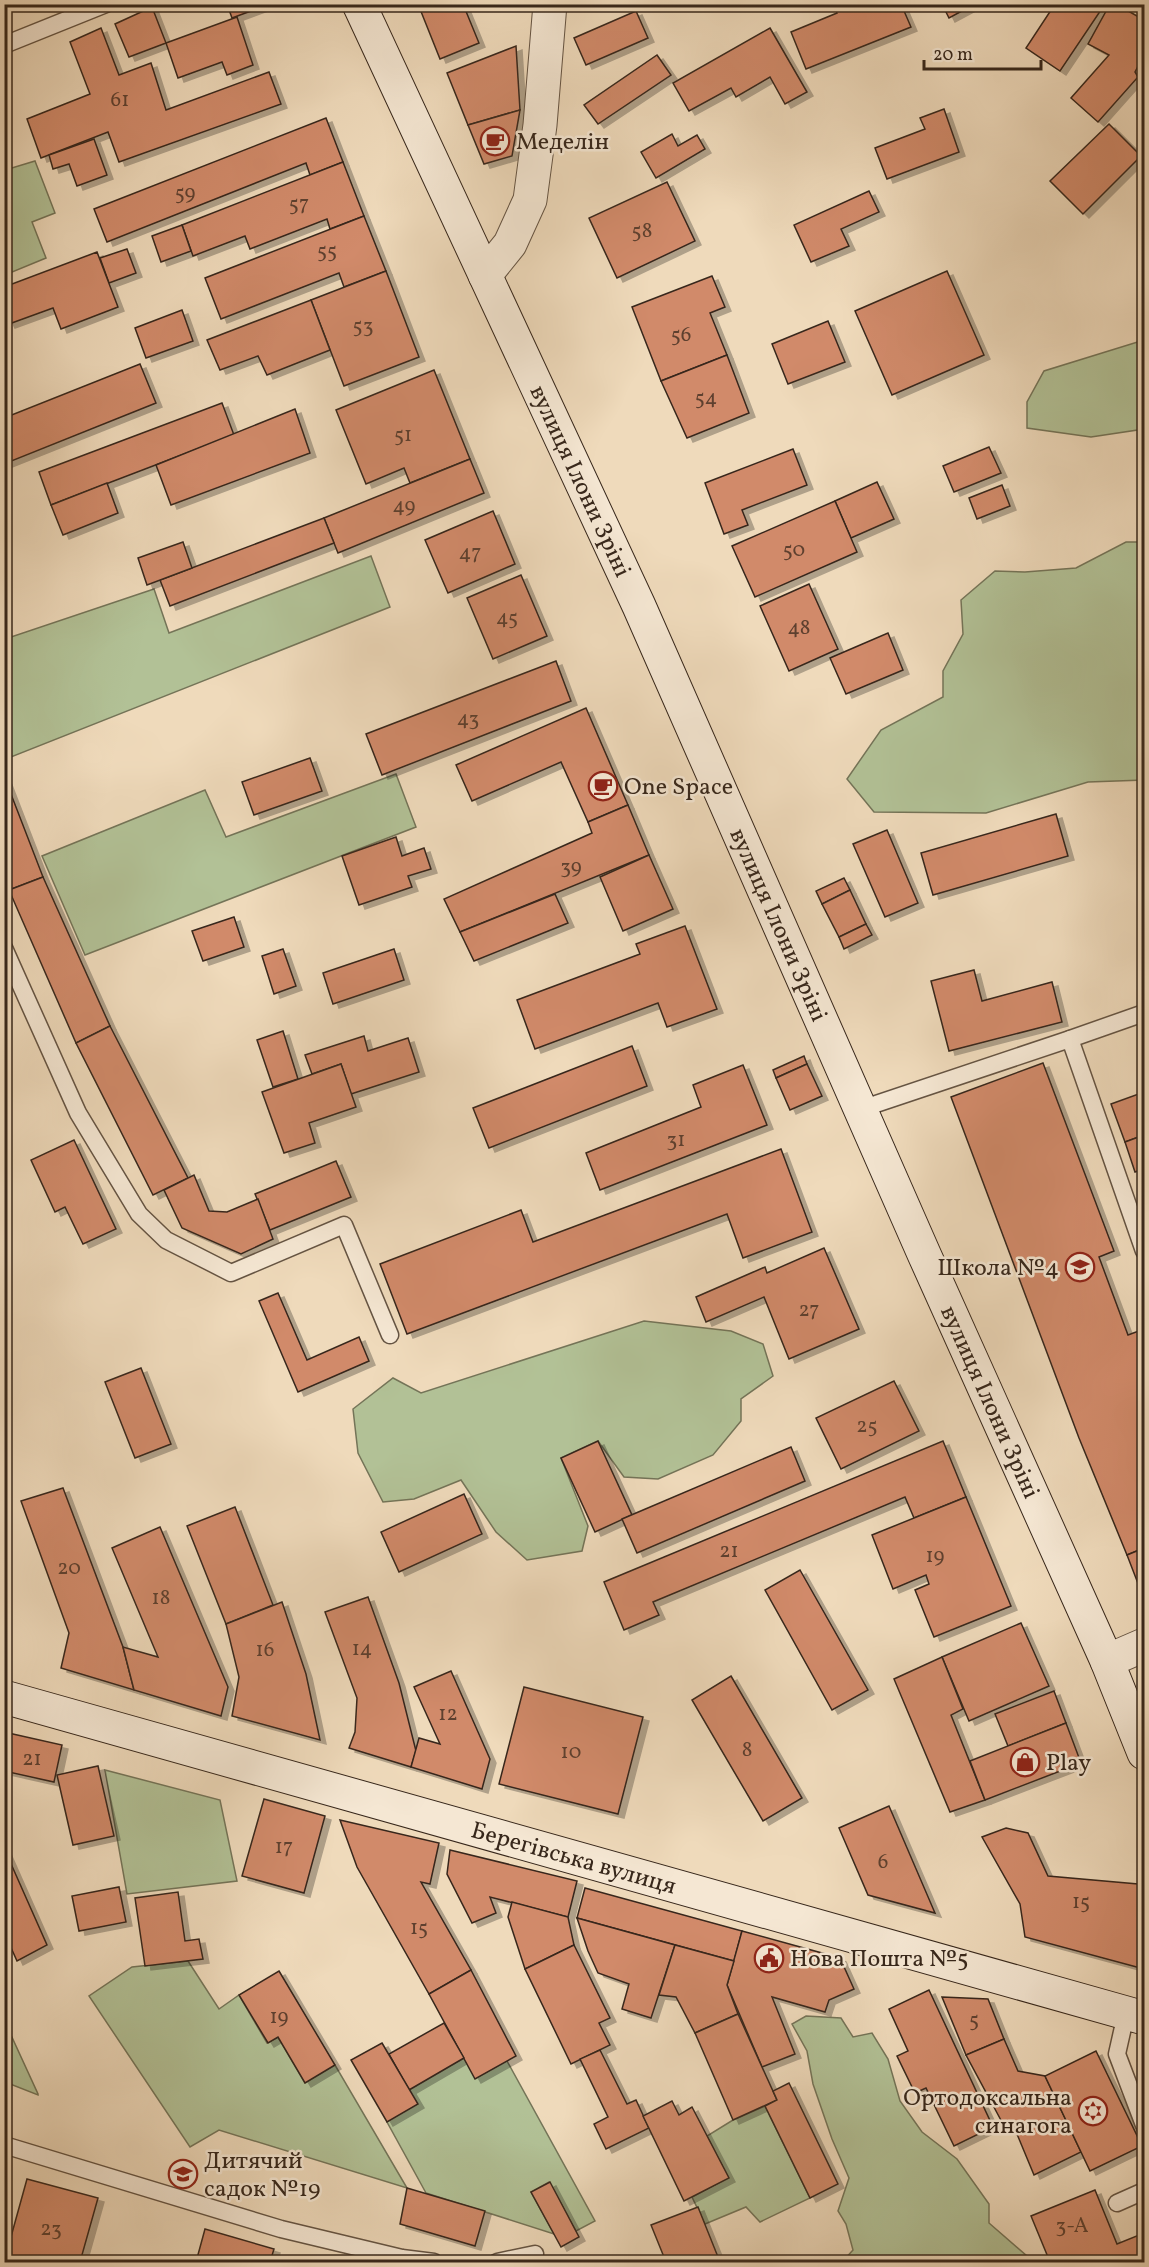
<svg xmlns="http://www.w3.org/2000/svg" width="1149" height="2267" font-family="Vollkorn,serif">
  <style>
    .green { fill: #b2c196; stroke: #747458; stroke-width: 1.5 }
    .building { fill: #d18a6b; stroke: #37271b; stroke-width: 1.5; filter: url(#shadow) }
    .lines { fill: none; stroke-linecap: round; stroke-linejoin: round }
    .service-casing { stroke: #655443; stroke-width: 19 }
    .tertiary-casing { stroke: #655443; stroke-width: 35 }
    .secondary-casing { stroke: #37271b; stroke-width: 35 }
    .service { stroke: #f5e7d3; stroke-width: 16 }
    .tertiary { stroke: #f5e7d3; stroke-width: 33 }
    .secondary { stroke: #f5e7d3; stroke-width: 33 }
    .labels { text-anchor: middle; stroke-width: 5; stroke-linejoin: round; paint-order: stroke }
    .number-label { font-size: 21px; fill: #5e402f }
    .poi-label { font-size: 24px; fill: #37271b; stroke: #f5e7d3; text-anchor: start }
    .street-label { font-size: 24px; fill: #37271b; stroke: #f5e7d3 }
  </style>
  <defs>
    <filter id="shadow"><feDropShadow dx="6" dy="4" stdDeviation="0" flood-color="#0004"/></filter>
  </defs>
  <rect width="100%" height="100%" fill="#efdabb"/>
  <filter id="stains"><feTurbulence type="fractalNoise" baseFrequency=".00333" numOctaves="4"/><feColorMatrix values="0 0 0 0 .2 0 0 0 0 .09 0 0 0 0 .02 0 0 0 .5 -.17"/></filter>
  <radialGradient id="worn" r=".72"><stop offset=".6" stop-color="#630" stop-opacity="0"/><stop offset="1" stop-color="#630" stop-opacity=".3"/></radialGradient>
  <g class="green">
    <polygon points="35,161 55,213 32,222 46,258 5,275 5,170"/>
    <polygon points="1144,340 1144,429 1091,437 1027,428 1027,402 1044,371"/>
    <polygon points="1126,542 1144,542 1144,780 1088,782 986,813 874,812 847,779 881,730 943,697 943,671 963,634 961,600 995,571 1025,572 1076,568"/>
    <polygon points="371,556 390,607 6,759 5,639 154,589 169,633"/>
    <polygon points="396,774 416,827 85,955 42,856 205,790 226,837"/>
    <polygon points="644,1321 731,1331 763,1344 773,1376 741,1399 741,1421 713,1455 658,1479 624,1477 598,1441 561,1458 588,1526 582,1551 527,1560 496,1532 461,1480 414,1499 383,1502 358,1453 353,1409 393,1378 421,1393"/>
    <polygon points="105,1770 220,1800 237,1881 127,1894"/>
    <polygon points="188,1961 219,2009 239,1995 267,2043 278,2037 305,2083 335,2065 407,2188 219,2130 190,2147 89,1996 132,1967"/>
    <polygon points="806,2016 841,2018 853,2037 872,2033 888,2059 900,2101 922,2132 957,2159 989,2204 989,2223 1034,2262 842,2262 853,2250 846,2224 838,2211 849,2178 832,2139 813,2084 807,2051 792,2024"/>
    <polygon points="5,2022 38,2094 38,2095 5,2082"/>
    <polygon points="464,2058 507,2061 595,2221 576,2231 549,2182 531,2192 554,2234 426,2193 387,2122 409,2090"/>
    <polygon points="765,2106 810,2198 760,2222 746,2207 705,2224 692,2197 728,2178 707,2136 733,2120"/>
  </g>
  <g class="building">
    <polygon points="227,4 270,4 232,18"/>
    <polygon points="418,4 463,4 479,43 440,59"/>
    <polygon points="833,4 901,4 911,27 806,69 791,32 837,13"/>
    <polygon points="942,4 975,4 949,18"/>
    <polygon points="1055,4 1105,4 1060,71 1026,48"/>
    <polygon points="1110,4 1116,4 1144,20 1144,55 1135,72 1138,77 1098,122 1071,98 1109,55 1088,44"/>
    <polygon points="152,7 166,43 129,57 115,24"/>
    <polygon points="636,11 648,38 586,65 574,38"/>
    <polygon points="237,17 253,65 227,75 222,62 178,78 166,43"/>
    <polygon points="101,28 119,75 151,63 166,110 269,72 281,104 119,162 108,132 41,158 27,119 90,94 70,42"/>
    <polygon points="770,28 807,92 785,104 770,77 736,97 731,88 689,111 673,83"/>
    <polygon points="516,46 520,110 468,125 447,73"/>
    <polygon points="657,55 671,75 598,124 584,105"/>
    <polygon points="944,109 959,152 887,179 875,148 925,129 920,118"/>
    <polygon points="520,110 512,156 484,164 468,125"/>
    <polygon points="326,118 343,162 310,175 306,163 107,242 94,209"/>
    <polygon points="1109,124 1141,156 1083,214 1050,181"/>
    <polygon points="672,134 678,146 697,135 705,149 656,178 641,152"/>
    <polygon points="94,139 107,175 77,186 69,164 53,169 49,155"/>
    <polygon points="343,162 364,216 330,229 327,219 250,249 245,236 193,256 182,225"/>
    <polygon points="667,182 695,241 617,278 589,218"/>
    <polygon points="869,191 879,212 841,229 849,246 811,262 794,225"/>
    <polygon points="364,216 386,271 344,287 339,273 221,319 205,278"/>
    <polygon points="182,225 191,251 161,262 152,236"/>
    <polygon points="127,249 136,273 109,283 100,258"/>
    <polygon points="97,252 118,307 61,329 53,308 9,324 4,313 4,287"/>
    <polygon points="386,271 419,357 344,386 311,300"/>
    <polygon points="947,271 984,355 892,395 855,311"/>
    <polygon points="712,276 725,307 710,313 727,355 661,381 632,307"/>
    <polygon points="311,300 330,350 267,375 258,356 220,370 207,340"/>
    <polygon points="182,310 193,341 146,358 135,328"/>
    <polygon points="828,321 845,362 788,384 772,344"/>
    <polygon points="727,355 749,413 687,438 661,381"/>
    <polygon points="140,364 156,403 4,464 4,418"/>
    <polygon points="434,370 470,459 410,483 404,468 366,484 336,410"/>
    <polygon points="222,403 234,435 51,505 39,472"/>
    <polygon points="295,409 310,453 171,505 156,465"/>
    <polygon points="989,447 1001,473 954,492 943,466"/>
    <polygon points="793,449 807,485 742,510 748,525 724,534 705,483"/>
    <polygon points="470,459 484,493 338,553 324,518"/>
    <polygon points="877,482 894,519 851,538 835,501"/>
    <polygon points="107,483 118,513 63,535 51,505"/>
    <polygon points="1002,485 1010,506 977,519 969,498"/>
    <polygon points="835,501 857,552 755,597 732,546"/>
    <polygon points="493,511 515,564 448,593 425,540"/>
    <polygon points="324,518 334,543 170,606 160,580"/>
    <polygon points="183,542 192,568 147,585 138,558"/>
    <polygon points="521,575 547,636 493,659 467,598"/>
    <polygon points="809,584 838,649 789,671 760,606"/>
    <polygon points="888,633 903,670 846,694 830,658"/>
    <polygon points="556,661 571,701 382,775 366,734"/>
    <polygon points="586,708 628,805 588,822 561,762 472,801 456,765"/>
    <polygon points="310,758 322,791 254,815 242,782"/>
    <polygon points="4,776 43,877 4,892"/>
    <polygon points="628,805 649,855 460,932 444,899 592,833 588,822"/>
    <polygon points="1056,814 1068,856 933,895 921,853"/>
    <polygon points="887,830 918,903 885,917 853,844"/>
    <polygon points="396,837 402,856 424,848 431,869 408,876 412,887 359,905 342,856"/>
    <polygon points="649,855 673,909 623,931 600,877"/>
    <polygon points="43,877 110,1026 76,1043 9,890"/>
    <polygon points="844,878 850,890 822,904 816,891"/>
    <polygon points="850,890 866,924 839,937 822,904"/>
    <polygon points="555,894 568,923 474,961 460,932"/>
    <polygon points="234,917 244,947 203,961 192,931"/>
    <polygon points="866,924 872,935 844,949 839,937"/>
    <polygon points="685,926 717,1009 667,1027 658,1003 535,1049 517,1000 640,954 636,944"/>
    <polygon points="283,949 296,986 274,994 262,956"/>
    <polygon points="394,949 404,980 333,1004 323,973"/>
    <polygon points="974,970 982,1001 1052,982 1062,1022 949,1051 931,981"/>
    <polygon points="110,1026 188,1178 153,1195 76,1043"/>
    <polygon points="283,1031 298,1079 273,1087 257,1040"/>
    <polygon points="364,1036 368,1051 408,1038 419,1072 351,1094 341,1064 312,1074 305,1055"/>
    <polygon points="632,1046 647,1086 489,1148 473,1108"/>
    <polygon points="804,1056 807,1064 776,1078 773,1070"/>
    <polygon points="1043,1063 1114,1251 1099,1257 1128,1335 1144,1329 1144,1548 1127,1555 1079,1438 951,1097"/>
    <polygon points="341,1064 356,1107 309,1123 315,1143 284,1153 262,1092"/>
    <polygon points="807,1064 822,1096 790,1110 776,1078"/>
    <polygon points="743,1065 767,1125 600,1190 586,1153 701,1107 693,1085"/>
    <polygon points="1144,1092 1144,1135 1125,1142 1111,1104"/>
    <polygon points="1144,1135 1144,1169 1135,1172 1125,1142"/>
    <polygon points="74,1140 116,1229 83,1244 65,1207 55,1212 31,1160"/>
    <polygon points="781,1149 812,1232 743,1258 727,1214 407,1334 380,1264 521,1210 533,1242"/>
    <polygon points="336,1161 351,1197 270,1230 255,1194"/>
    <polygon points="194,1175 209,1211 227,1212 258,1199 273,1239 241,1254 182,1228 164,1190"/>
    <polygon points="824,1248 859,1329 789,1359 764,1297 706,1322 696,1297 765,1267 767,1273"/>
    <polygon points="278,1293 307,1360 359,1337 369,1361 298,1392 259,1301"/>
    <polygon points="141,1368 171,1444 135,1458 105,1382"/>
    <polygon points="894,1381 919,1431 841,1469 816,1418"/>
    <polygon points="598,1441 632,1515 595,1532 561,1458"/>
    <polygon points="943,1441 966,1497 914,1518 905,1497 653,1602 659,1615 624,1630 604,1582"/>
    <polygon points="791,1447 805,1481 637,1553 622,1519"/>
    <polygon points="63,1488 123,1647 134,1690 61,1668 69,1633 21,1501"/>
    <polygon points="464,1494 482,1534 399,1572 381,1532"/>
    <polygon points="966,1497 1011,1606 934,1637 915,1590 929,1584 926,1575 893,1589 872,1535"/>
    <polygon points="235,1507 273,1605 226,1624 187,1526"/>
    <polygon points="160,1527 228,1687 221,1716 134,1690 123,1647 158,1657 112,1548"/>
    <polygon points="1144,1548 1144,1599 1127,1555"/>
    <polygon points="800,1570 868,1690 832,1710 765,1590"/>
    <polygon points="368,1597 399,1683 416,1751 411,1767 349,1748 355,1732 357,1698 325,1612"/>
    <polygon points="282,1602 306,1674 320,1740 232,1716 239,1677 226,1624"/>
    <polygon points="1021,1623 1049,1686 969,1721 942,1657"/>
    <polygon points="942,1657 963,1709 951,1715 985,1800 950,1812 894,1679"/>
    <polygon points="451,1671 490,1759 482,1789 411,1767 419,1738 440,1744 414,1687"/>
    <polygon points="731,1676 802,1798 763,1821 692,1700"/>
    <polygon points="524,1687 643,1717 618,1814 499,1784"/>
    <polygon points="1054,1691 1066,1723 1008,1746 995,1714"/>
    <polygon points="1066,1723 1081,1763 985,1800 970,1761"/>
    <polygon points="4,1732 62,1745 54,1782 4,1771"/>
    <polygon points="98,1766 114,1836 73,1845 57,1775"/>
    <polygon points="264,1799 325,1816 304,1893 242,1876"/>
    <polygon points="889,1806 935,1913 868,1895 839,1828"/>
    <polygon points="340,1820 439,1843 430,1884 421,1882 471,1970 429,1994 357,1867"/>
    <polygon points="1006,1828 1028,1833 1048,1876 1138,1884 1144,1898 1144,1969 1025,1937 1020,1904 982,1837"/>
    <polygon points="4,1848 47,1945 17,1961 4,1932"/>
    <polygon points="450,1850 577,1881 568,1917 490,1897 496,1913 472,1923 447,1874"/>
    <polygon points="119,1887 126,1922 79,1931 72,1896"/>
    <polygon points="585,1888 742,1931 734,1961 577,1918"/>
    <polygon points="178,1892 185,1941 199,1939 203,1959 145,1966 135,1898"/>
    <polygon points="512,1902 568,1917 574,1945 525,1969 508,1917"/>
    <polygon points="577,1918 675,1945 651,2018 622,2009 629,1984 598,1973 588,1951"/>
    <polygon points="742,1931 840,1958 854,1989 829,2000 825,2012 772,1997 795,2054 762,2067 727,1985"/>
    <polygon points="574,1945 610,2018 599,2023 610,2045 571,2064 525,1969"/>
    <polygon points="675,1945 734,1961 727,1985 738,2014 695,2033 676,1997 659,1995"/>
    <polygon points="471,1970 516,2056 475,2079 429,1994"/>
    <polygon points="279,1971 335,2065 305,2083 278,2037 268,2043 239,1995"/>
    <polygon points="929,1990 993,2127 954,2146 926,2088 915,2093 897,2056 908,2051 889,2009"/>
    <polygon points="942,1997 988,1999 1004,2039 966,2055"/>
    <polygon points="738,2014 777,2100 733,2120 695,2033"/>
    <polygon points="444,2023 464,2058 409,2090 389,2054"/>
    <polygon points="1004,2039 1018,2071 1045,2076 1081,2152 1034,2175 1012,2122 1003,2124 966,2055"/>
    <polygon points="382,2043 418,2104 387,2122 351,2060"/>
    <polygon points="600,2050 627,2104 636,2100 649,2128 606,2149 594,2124 608,2117 580,2059"/>
    <polygon points="1096,2051 1142,2146 1090,2171 1045,2076"/>
    <polygon points="789,2083 838,2184 810,2198 765,2106 777,2100 773,2091"/>
    <polygon points="672,2101 679,2115 692,2107 729,2178 684,2201 643,2116"/>
    <polygon points="27,2179 98,2198 80,2262 4,2262"/>
    <polygon points="550,2182 579,2237 561,2247 531,2192"/>
    <polygon points="407,2188 485,2211 475,2246 400,2224"/>
    <polygon points="1095,2190 1117,2244 1144,2233 1144,2262 1050,2262 1031,2216"/>
    <polygon points="698,2207 720,2262 666,2262 651,2225"/>
    <polygon points="205,2229 274,2249 270,2262 196,2262"/>
  </g>
  <g class="lines">
    <g class="service-casing">
      <g id="service">
        <polyline points="4,45 106,4"/>
        <polyline points="4,948 78,1113 139,1214 166,1240 231,1273 344,1225 390,1335"/>
        <polyline points="1070,1039 1144,1013"/>
        <polyline points="861,1109 1070,1039 1144,1251"/>
        <polyline points="1126,2014 1117,2054 1144,2125"/>
        <polyline points="4,2145 281,2229 402,2258 434,2262"/>
        <polyline points="1117,2203 1144,2191"/>
        <polyline points="497,2262 535,2254"/>
      </g>
    </g>
    <g class="tertiary-casing">
      <g id="tertiary">
        <polyline points="485,275 510,244 530,200 540,125 550,4"/>
        <polyline points="1107,1661 1144,1645"/>
      </g>
    </g>
    <g class="secondary-casing">
      <g id="secondary">
        <path id="s1" d="M359,4L639,606L924,1254L1107,1661L1144,1753"/>
        <path id="s2" d="M4,1697L1144,2018"/>
      </g>
    </g>
    <use href="#service" class="service"/>
    <use href="#tertiary" class="tertiary"/>
    <use href="#secondary" class="secondary"/>
  </g>
  <defs>
    <g id="cafe-ring" transform="scale(1.5)"><circle r="9.5" fill="#f5e7d3" stroke="#8f2418" stroke-width="1.5"/><path d="M-5.5-4.5H6V0H3Q3 3.5 0 3.5H-2.5Q-5.5 3.5-5.5 0ZM3-3.2v2h1.7v-2ZM-6 4.5H4V6H-6Z" fill="#8f2418"/></g>
    <g id="school-ring" transform="scale(1.5)"><circle r="9.5" fill="#f5e7d3" stroke="#8f2418" stroke-width="1.5"/><path d="M0-5L7-2L0 1L-7-2ZM-4 1L0 2.5L4 1V4Q0 6-4 4Z" fill="#8f2418"/></g>
    <g id="shop-ring" transform="scale(1.5)"><circle r="9.5" fill="#f5e7d3" stroke="#8f2418" stroke-width="1.5"/><path d="M-5-2.5h2.3a2.7 3.5 0 0 1 5.4 0H5L5.5 6h-11ZM-1.5-2.5h3a1.5 2.3 0 0 0-3 0Z" fill="#8f2418"/></g>
    <g id="civic-ring" transform="scale(1.5)"><circle r="9.5" fill="#f5e7d3" stroke="#8f2418" stroke-width="1.5"/><path d="M-.6-6.5H3V-4.5H.6V-3L4-1V1h2V6H-6V1h2V-1L-.6-3ZM-1.2 2.5V6h2.4V2.5Z" fill="#8f2418"/></g>
    <g id="synagogue-ring" transform="scale(1.5)"><circle r="9.5" fill="#f5e7d3" stroke="#8f2418" stroke-width="1.5"/><path d="M0-6.5L5.6 3.2H-5.6ZM0 6.5L5.6-3.2H-5.6Z" fill="#8f2418"/></g>
  </defs>
  <g fill-rule="evenodd">
    <use href="#cafe-ring" x="495" y="141"/>
    <use href="#cafe-ring" x="603" y="786"/>
    <use href="#school-ring" x="1080" y="1267"/>
    <use href="#shop-ring" x="1025" y="1762"/>
    <use href="#civic-ring" x="769" y="1958"/>
    <use href="#synagogue-ring" x="1093" y="2111"/>
    <use href="#school-ring" x="183" y="2174"/>
  </g>
  <g class="labels">
    <g class="number-label">
      <text x="120" y="106">61</text>
      <text x="185" y="199">59</text>
      <text x="299" y="210">57</text>
      <text x="642" y="237">58</text>
      <text x="327" y="257">55</text>
      <text x="363" y="332">53</text>
      <text x="681" y="341">56</text>
      <text x="706" y="404">54</text>
      <text x="403" y="441">51</text>
      <text x="404" y="512">49</text>
      <text x="794" y="556">50</text>
      <text x="470" y="559">47</text>
      <text x="507" y="624">45</text>
      <text x="799" y="634">48</text>
      <text x="468" y="725">43</text>
      <text x="571" y="873">39</text>
      <text x="676" y="1146">31</text>
      <text x="809" y="1316">27</text>
      <text x="867" y="1432">25</text>
      <text x="729" y="1557">21</text>
      <text x="935" y="1562">19</text>
      <text x="69" y="1574">20</text>
      <text x="161" y="1604">18</text>
      <text x="362" y="1655">14</text>
      <text x="265" y="1656">16</text>
      <text x="448" y="1720">12</text>
      <text x="747" y="1756">8</text>
      <text x="571" y="1758">10</text>
      <text x="32" y="1765">21</text>
      <text x="284" y="1853">17</text>
      <text x="883" y="1868">6</text>
      <text x="1081" y="1908">15</text>
      <text x="419" y="1934">15</text>
      <text x="279" y="2023">19</text>
      <text x="974" y="2026">5</text>
      <text x="1072" y="2232">3-А</text>
      <text x="51" y="2235">23</text>
    </g>
    <g class="poi-label">
      <text x="516" y="149">Меделін</text>
      <text x="624" y="794">One Space</text>
      <text x="1059" y="1275" text-anchor="end">Школа №4</text>
      <text x="1046" y="1770">Play</text>
      <text x="790" y="1966">Нова Пошта №5</text>
      <text x="1072" y="2105" text-anchor="end">Ортодоксальна<tspan x="1072" dy="28">синагога</tspan></text>
      <text x="204" y="2168">Дитячий<tspan x="204" dy="28">садок №19</tspan></text>
    </g>
    <g class="street-label">
      <text dy="8" stroke="none"><textPath href="#s1" startOffset="526">вулиця Ілони Зріні</textPath></text>
      <text dy="8" stroke="none"><textPath href="#s1" startOffset="1012">вулиця Ілони Зріні</textPath></text>
      <text dy="8" stroke="none"><textPath href="#s1" startOffset="1534">вулиця Ілони Зріні</textPath></text>
      <text dy="8" stroke="none"><textPath href="#s2" startOffset="592">Берегівська вулиця</textPath></text>
    </g>
  </g>
  <rect width="1149" height="2267" fill="none" stroke="#efdabb" stroke-width="24"/>
  <rect x="6" y="6" width="1137" height="2255" fill="none" stroke="#37271b" stroke-width="3"/>
  <rect x="12" y="12" width="1125" height="2243" fill="none" stroke="#37271b" stroke-width="1.5"/>
  <path d="M924 60v9h117v-9" fill="none" stroke="#37271b" stroke-width="3"/>
  <text x="933" y="60" font-size="18" fill="#37271b" stroke="#f5e7d3" stroke-width="4.5" paint-order="stroke">20 m</text>
  <rect width="100%" height="100%" filter="url(#stains)"/>
  <rect width="100%" height="100%" fill="url(#worn)"/>
</svg>
